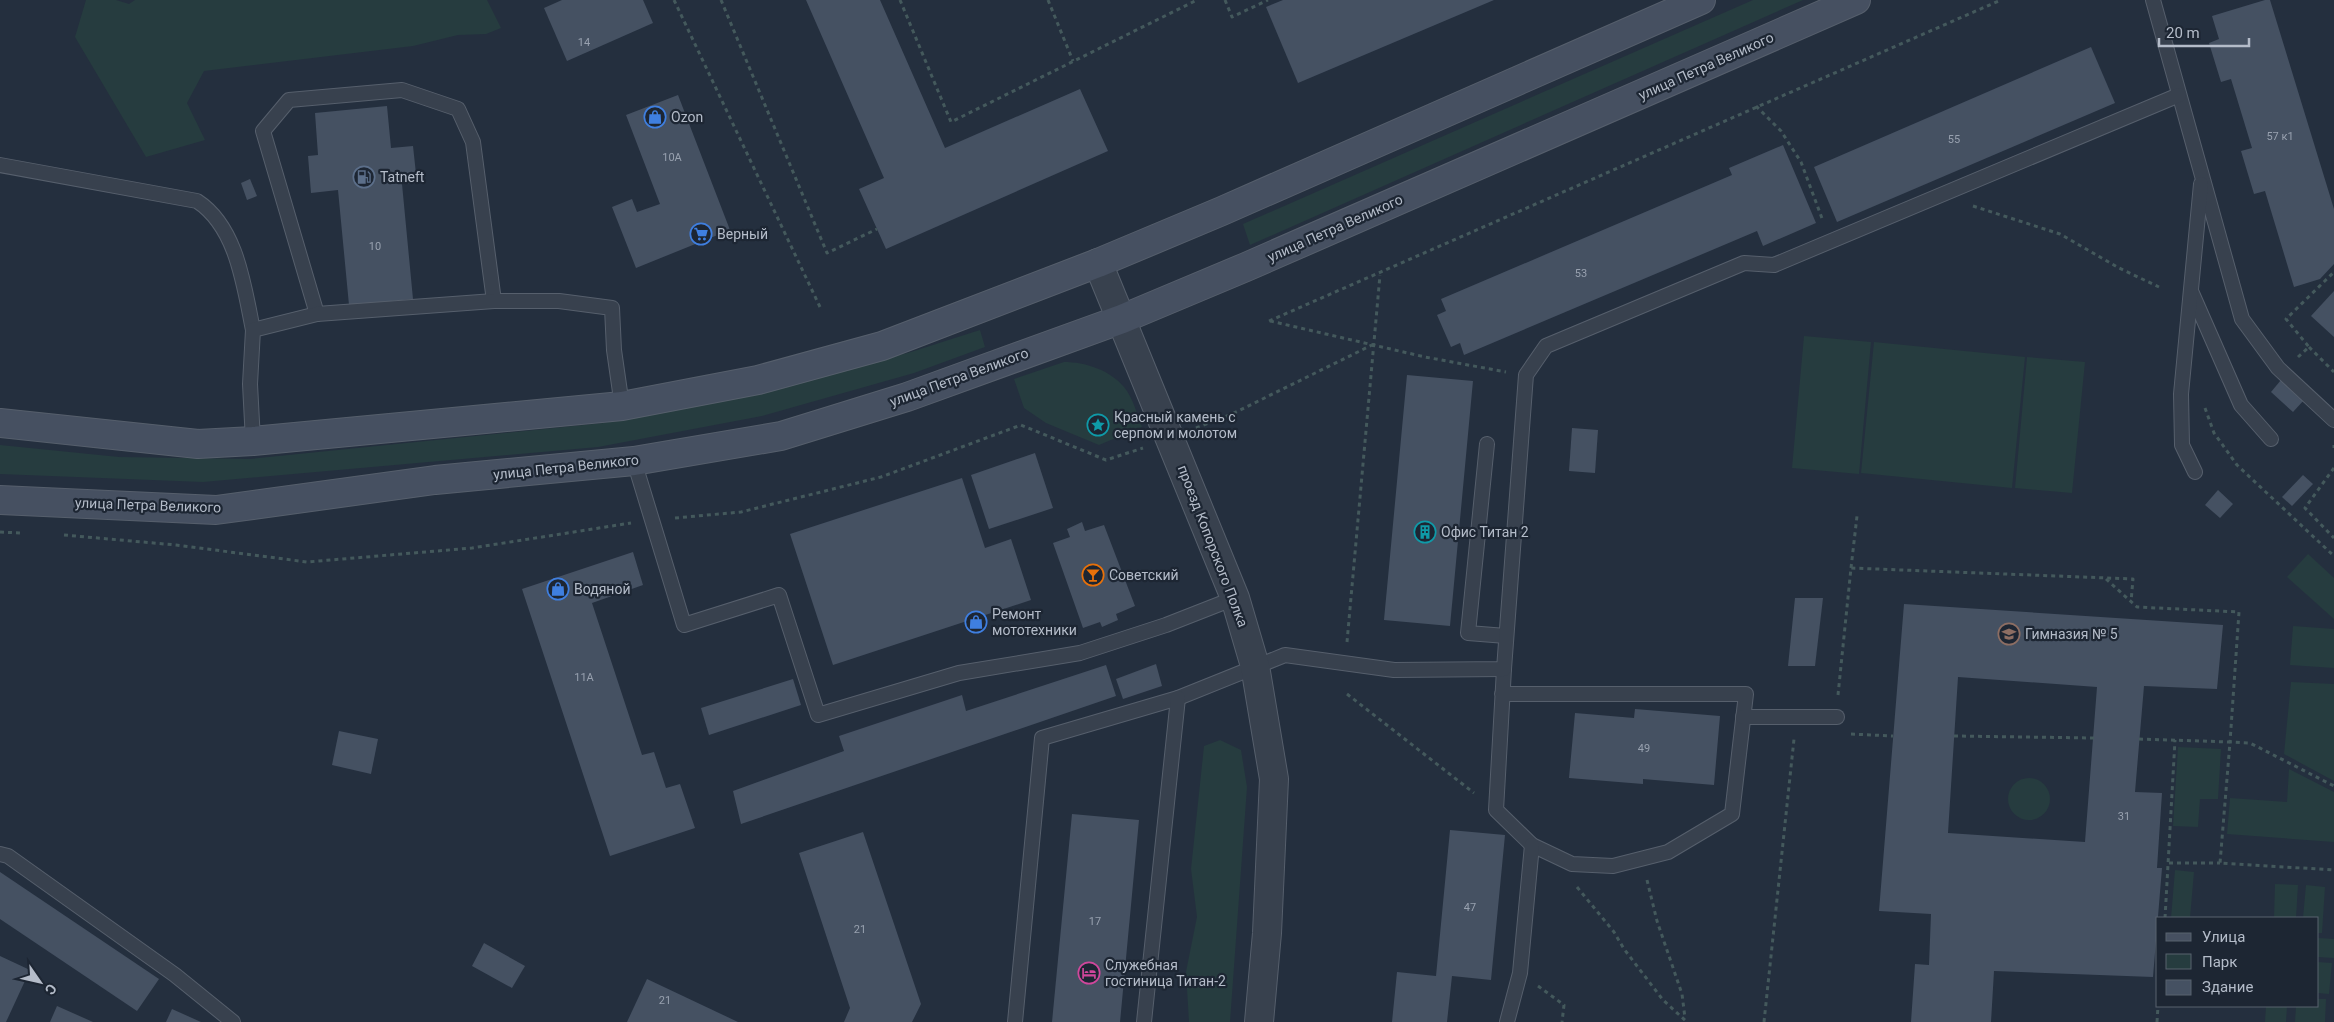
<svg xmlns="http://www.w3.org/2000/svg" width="2334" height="1022" font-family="Roboto,sans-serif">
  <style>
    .green { fill: #263c3f }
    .building { fill: #455162; fill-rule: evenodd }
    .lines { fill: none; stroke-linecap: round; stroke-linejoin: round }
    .lane-casing { stroke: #565f6c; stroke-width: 16 }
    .street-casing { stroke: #565f6c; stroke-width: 30 }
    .secondary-casing { stroke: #565f6c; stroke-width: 30 }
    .path { stroke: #44595c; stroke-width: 3; stroke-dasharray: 4 4; stroke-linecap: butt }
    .lane { stroke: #38414e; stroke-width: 14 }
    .street { stroke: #38414e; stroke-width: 28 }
    .secondary { stroke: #465061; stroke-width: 28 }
    .labels { text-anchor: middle; stroke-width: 4.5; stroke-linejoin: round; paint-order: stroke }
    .number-label { font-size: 11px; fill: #98a1af }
    .street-label { font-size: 14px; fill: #b4bcc9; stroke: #1d2633 }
    .poi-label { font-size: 14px; fill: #b4bcc9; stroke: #1d2633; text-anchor: start }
  </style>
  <rect width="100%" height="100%" fill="#242f3e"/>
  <g class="green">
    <polygon points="86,0 116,0 129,4 135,0 487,0 501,28 486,34 458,35 413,46 204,71 187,103 205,140 146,157 75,37"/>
    <polygon points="1753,0 1803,0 1250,245 1243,224"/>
    <polygon points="980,330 985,347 914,373 762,416 598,447 203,482 0,474 0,445 119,457 250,459 603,423 755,394 911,352"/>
    <polygon points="1804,336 1871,342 1859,474 1792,468"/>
    <polygon points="1874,342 2025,357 2012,488 1861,473"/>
    <polygon points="2027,357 2085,362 2072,493 2015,488"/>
    <path d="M1064,362C1085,362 1110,370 1124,387C1133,398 1137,414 1142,427L1099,445L1046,423L1024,408L1014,379Z"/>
    <polygon points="2308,554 2334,578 2334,619 2287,577"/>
    <polygon points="2293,626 2334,629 2334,668 2290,665"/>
    <polygon points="2291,682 2334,684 2334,781 2284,754"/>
    <polygon points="1220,740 1241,750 1247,787 1230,1022 1189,1022 1186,972 1197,917 1191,869 1204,746"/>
    <polygon points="2178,747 2221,749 2218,799 2200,799 2198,827 2173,826"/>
    <polygon points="2289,769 2334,792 2334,842 2227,834 2230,798 2287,802"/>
    <circle cx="2029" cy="799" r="21"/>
    <polygon points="2175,870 2194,872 2190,918 2171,918"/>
    <polygon points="2275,884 2298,885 2296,918 2274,918"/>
    <polygon points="2306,885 2325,887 2322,933 2318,933 2318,918 2303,918"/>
    <polygon points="2318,938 2334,939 2334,958 2318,957"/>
    <polygon points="2318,962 2332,963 2329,994 2318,993"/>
    <polygon points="2318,999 2326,999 2325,1022 2295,1022 2296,1006 2318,1006"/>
    <polygon points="2266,1006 2287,1006 2286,1022 2265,1022"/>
  </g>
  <g class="building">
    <polygon points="562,0 643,0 653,23 567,61 544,8"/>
    <polygon points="806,0 880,0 945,148 1080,89 1108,151 886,249 859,189 884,178"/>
    <polygon points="1283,0 1494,0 1298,83 1266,7"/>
    <polygon points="2265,0 2270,0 2334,209 2334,264 2320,279 2294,287 2265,191 2254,194 2241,151 2252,148 2231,79 2221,82 2209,43 2219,39 2212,16"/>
    <polygon points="2091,47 2115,103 1837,222 1814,167"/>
    <polygon points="678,95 730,230 636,268 612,207 632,199 637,212 660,204 626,115"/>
    <polygon points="387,106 391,148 413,146 417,183 402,184 413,299 349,305 338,190 311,193 308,156 318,155 315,113"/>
    <polygon points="1783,145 1816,223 1763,246 1757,231 1464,355 1460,343 1451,347 1437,315 1446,311 1441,299 1732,175 1729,168"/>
    <polygon points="250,179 257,196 247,200 241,183"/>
    <polygon points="2334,291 2334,337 2311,316"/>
    <polygon points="1407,375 1473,381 1450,626 1384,620"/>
    <polygon points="2281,380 2304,400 2293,412 2271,392"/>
    <polygon points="1572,428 1598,430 1595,473 1569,471"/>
    <polygon points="1035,453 1053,508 989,529 971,475"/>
    <polygon points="2303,475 2313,484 2292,506 2282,497"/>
    <polygon points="962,478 985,548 1011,539 1031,600 833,665 790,534"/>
    <polygon points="2218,490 2233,504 2220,518 2205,505"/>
    <polygon points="1082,522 1085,531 1104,525 1135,606 1116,614 1118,620 1102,627 1100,622 1083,628 1053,543 1070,537 1067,529"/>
    <polygon points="633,552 643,585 592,603 642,755 654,752 666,788 680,784 695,828 610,856 522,589"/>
    <polygon points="1795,598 1823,598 1815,666 1788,666"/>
    <path d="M1904,604L2223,625L2217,689L2144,686L2135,792L2162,793L2157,868H2162L2153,977L1994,971L1991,1022H1911L1915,964L1929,965L1931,914L1879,911ZM1958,677L2097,687L2085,842L1948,833Z"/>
    <polygon points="1156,664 1162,686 1123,699 1116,679"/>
    <polygon points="1106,665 1116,696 741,824 733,791 844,751 839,736 962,695 966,711"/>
    <polygon points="793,679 801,705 709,735 701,708"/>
    <polygon points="1635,709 1720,716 1714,785 1643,779 1643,784 1569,778 1575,713 1634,718"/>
    <polygon points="339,731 378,739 371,774 332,765"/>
    <polygon points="1072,814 1139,820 1120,1022 1052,1022"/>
    <polygon points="1450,830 1505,835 1491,980 1452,976 1447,1022 1392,1022 1397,972 1436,976"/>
    <polygon points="863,832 921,1004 912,1022 844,1022 850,1008 799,853"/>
    <polygon points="0,872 159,979 137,1011 0,919"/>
    <polygon points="484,943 525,966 512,988 472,966"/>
    <polygon points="0,956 30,970 6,1022 0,1022"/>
    <polygon points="647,979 738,1022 627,1022"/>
    <polygon points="57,1006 93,1022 50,1022"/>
    <polygon points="172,1009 201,1022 166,1022"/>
  </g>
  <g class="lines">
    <g class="lane-casing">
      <g id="lane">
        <polyline points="2153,0 2242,319 2278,368 2334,420"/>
        <path d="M0,165L197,201C237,227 244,286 253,330"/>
        <polyline points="2191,291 2241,405 2271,439"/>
        <polyline points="317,314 263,131 289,100 402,90 458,109 473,142 494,301"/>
        <polyline points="253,441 250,384 253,330 317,314 494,301 559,301 612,308 614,350 622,406"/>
        <polyline points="1487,444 1468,633 1506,636"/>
        <polyline points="634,461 684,625 779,595 818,715 959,673 1080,653 1166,625 1235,598"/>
        <polyline points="2195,472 2182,445 2181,394 2201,184"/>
        <polyline points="1502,694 1746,694 1732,814 1668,852 1613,866 1572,864 1532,845 1496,810 1504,669"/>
        <polyline points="1743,717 1837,717"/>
        <polyline points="0,854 8,856 175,975 233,1022"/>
        <polyline points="1015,1022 1042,738 1178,698 1285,655 1394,670 1504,669 1526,375 1546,346 1744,263 1774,265 2179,95"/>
        <polyline points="1144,1022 1178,698"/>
        <polyline points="1507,1022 1520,973 1532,845"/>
      </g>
    </g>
    <g class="street-casing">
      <polyline id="street" points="1098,263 1235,598 1255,666 1274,779 1267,933 1259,1022"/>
    </g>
    <g class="secondary-casing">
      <g id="secondary">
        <polyline points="0,423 198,444 253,441 622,406 758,380 882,346 1098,263 1222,211 1701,0"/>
        <polyline points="0,500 216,510 435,480 634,461 781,436 907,397 1122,319 1246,267 1856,0"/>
      </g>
    </g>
    <g class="path">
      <polyline points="674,0 820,307"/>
      <polyline points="721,0 827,253 877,229"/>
      <polyline points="900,0 951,122 1197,0"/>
      <polyline points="1048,0 1073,61"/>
      <polyline points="1225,0 1232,17 1268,0"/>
      <polyline points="1756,106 1781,131 1801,162 1823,221"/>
      <polyline points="1973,206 2060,234 2119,268 2159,287"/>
      <polyline points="1269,321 2001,0"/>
      <polyline points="1270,321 1425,357 1506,372"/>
      <polyline points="2309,347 2334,372"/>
      <polyline points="2298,357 2309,347 2286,319 2334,272"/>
      <polyline points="2205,408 2214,433 2237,465 2334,556"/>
      <polyline points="1196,428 1232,414 1372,345"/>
      <polyline points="2334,445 2334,448"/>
      <polyline points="2334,468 2305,508 2334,538"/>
      <polyline points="675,518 741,512 881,477 1021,425 1106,460 1143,448"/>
      <polyline points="0,532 21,533"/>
      <polyline points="64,535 176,545 307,562 472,548 631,523"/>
      <polyline points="1851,568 1857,516"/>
      <polyline points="2106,579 2137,607 2239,612 2230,742 2250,743 2334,786"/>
      <polyline points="1347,642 1380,275"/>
      <polyline points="1347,694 1474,793"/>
      <polyline points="1838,695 1851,568 2133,579 2131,602"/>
      <polyline points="1851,734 1893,736"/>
      <polyline points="1954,736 2094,738"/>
      <polyline points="2139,739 2230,742 2220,863 2334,870"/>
      <polyline points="2169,863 2220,863"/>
      <polyline points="1647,880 1657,921 1682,994 1685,1018"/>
      <polyline points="1577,887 1614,932 1624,949 1663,1000 1687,1022"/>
      <polyline points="2165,918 2175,740"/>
      <polyline points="1538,986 1564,1005 1562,1022"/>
      <polyline points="1764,1022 1794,739"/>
      <polyline points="2157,1022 2158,1006"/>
    </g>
    <use href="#lane" class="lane"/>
    <use href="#street" class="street"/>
    <use href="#secondary" class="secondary"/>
  </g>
  <defs>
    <g id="shop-ring" transform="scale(1.125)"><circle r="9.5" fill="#1d2633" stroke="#3f7fe0" stroke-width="1.5"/><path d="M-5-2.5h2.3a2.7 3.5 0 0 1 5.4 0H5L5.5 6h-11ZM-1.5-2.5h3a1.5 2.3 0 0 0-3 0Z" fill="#3f7fe0"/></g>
    <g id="fuel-ring" transform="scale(1.125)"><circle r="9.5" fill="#1d2633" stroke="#5c6f8a" stroke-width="1.5"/><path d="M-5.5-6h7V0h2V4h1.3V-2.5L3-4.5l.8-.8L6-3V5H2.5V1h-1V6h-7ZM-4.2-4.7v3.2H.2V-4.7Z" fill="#5c6f8a"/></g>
    <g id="supermarket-ring" transform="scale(1.125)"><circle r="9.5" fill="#1d2633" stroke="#3f7fe0" stroke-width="1.5"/><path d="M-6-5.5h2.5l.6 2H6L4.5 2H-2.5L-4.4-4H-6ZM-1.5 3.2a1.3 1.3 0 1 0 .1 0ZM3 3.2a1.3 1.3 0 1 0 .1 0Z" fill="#3f7fe0"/></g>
    <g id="sight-ring" transform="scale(1.125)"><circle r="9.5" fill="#1d2633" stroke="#0f9aa8" stroke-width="1.5"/><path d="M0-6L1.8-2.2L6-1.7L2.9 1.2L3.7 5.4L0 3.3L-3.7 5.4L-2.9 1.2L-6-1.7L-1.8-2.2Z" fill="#0f9aa8"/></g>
    <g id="building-ring" transform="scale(1.125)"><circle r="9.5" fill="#1d2633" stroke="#0f9aa8" stroke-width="1.5"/><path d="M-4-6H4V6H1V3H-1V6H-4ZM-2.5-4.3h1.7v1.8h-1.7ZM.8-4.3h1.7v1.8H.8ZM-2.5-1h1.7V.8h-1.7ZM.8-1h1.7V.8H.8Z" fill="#0f9aa8"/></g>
    <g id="bar-ring" transform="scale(1.125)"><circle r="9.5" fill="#1d2633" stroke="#e8710a" stroke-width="1.5"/><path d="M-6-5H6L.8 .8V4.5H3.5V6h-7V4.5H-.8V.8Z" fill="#e8710a"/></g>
    <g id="school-ring" transform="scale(1.125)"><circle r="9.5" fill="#1d2633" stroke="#8d6e63" stroke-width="1.5"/><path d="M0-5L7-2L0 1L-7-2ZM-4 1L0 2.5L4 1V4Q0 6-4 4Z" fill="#8d6e63"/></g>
    <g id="hotel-ring" transform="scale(1.125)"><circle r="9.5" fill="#1d2633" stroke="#d1479c" stroke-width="1.5"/><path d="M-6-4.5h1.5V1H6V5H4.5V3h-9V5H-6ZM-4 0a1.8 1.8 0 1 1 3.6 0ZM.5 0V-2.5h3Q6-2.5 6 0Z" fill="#d1479c"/></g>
  </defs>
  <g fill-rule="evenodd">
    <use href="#shop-ring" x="655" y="117"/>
    <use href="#fuel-ring" x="364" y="177"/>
    <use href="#supermarket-ring" x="701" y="234"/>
    <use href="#sight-ring" x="1098" y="425"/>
    <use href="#building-ring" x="1425" y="532"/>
    <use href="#bar-ring" x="1093" y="575"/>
    <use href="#shop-ring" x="558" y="589"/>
    <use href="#shop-ring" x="976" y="622"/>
    <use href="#school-ring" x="2009" y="634"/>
    <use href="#hotel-ring" x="1089" y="973"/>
  </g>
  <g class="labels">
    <g class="number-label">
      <text x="584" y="46">14</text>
      <text x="2280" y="140">57 к1</text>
      <text x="1954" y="143">55</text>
      <text x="672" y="161">10А</text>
      <text x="375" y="250">10</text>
      <text x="1581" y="277">53</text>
      <text x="584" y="681">11А</text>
      <text x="1644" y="752">49</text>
      <text x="2124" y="820">31</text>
      <text x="1470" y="911">47</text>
      <text x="1095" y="925">17</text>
      <text x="860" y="933">21</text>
      <text x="665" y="1004">21</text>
    </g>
    <g class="street-label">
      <text transform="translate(1706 66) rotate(-24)" y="5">улица Петра Великого</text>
      <text transform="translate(1335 228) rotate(-24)" y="5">улица Петра Великого</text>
      <text transform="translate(959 377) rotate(-20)" y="5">улица Петра Великого</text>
      <text transform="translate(566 467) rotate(-6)" y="5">улица Петра Великого</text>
      <text transform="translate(148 505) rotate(2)" y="5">улица Петра Великого</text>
      <text transform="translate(1213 546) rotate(69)" y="5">проезд Копорского Полка</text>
    </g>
    <g class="poi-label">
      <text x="671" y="122">Ozon</text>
      <text x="380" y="182">Tatneft</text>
      <text x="717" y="239">Верный</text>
      <text x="1114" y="422">Красный камень с<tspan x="1114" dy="16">серпом и молотом</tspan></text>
      <text x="1441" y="537">Офис Титан 2</text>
      <text x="1109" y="580">Советский</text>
      <text x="574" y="594">Водяной</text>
      <text x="992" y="619">Ремонт<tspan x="992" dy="16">мототехники</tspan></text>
      <text x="2025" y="639">Гимназия № 5</text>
      <text x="1105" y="970">Служебная<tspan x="1105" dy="16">гостиница Титан-2</tspan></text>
    </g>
  </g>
  <rect x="2156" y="917" width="162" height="90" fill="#1d2633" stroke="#59626f"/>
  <rect x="2166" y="933" width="25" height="8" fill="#465061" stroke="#59626f"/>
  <text x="2202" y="942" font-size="15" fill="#b4bcc9">Улица</text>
  <rect x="2166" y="954" width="25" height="15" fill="#263c3f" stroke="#59626f"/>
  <text x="2202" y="967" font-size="15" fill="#b4bcc9">Парк</text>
  <rect x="2166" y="980" width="25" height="15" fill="#455162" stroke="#59626f"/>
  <text x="2202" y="992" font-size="15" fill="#b4bcc9">Здание</text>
  <g transform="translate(40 982) rotate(124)" stroke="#1d2633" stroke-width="4" paint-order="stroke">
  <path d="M0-4L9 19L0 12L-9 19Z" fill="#b4bcc9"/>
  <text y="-8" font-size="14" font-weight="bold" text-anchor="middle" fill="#b4bcc9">С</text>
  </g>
  <path d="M2159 38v8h90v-8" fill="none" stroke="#b4bcc9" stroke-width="2.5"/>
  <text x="2166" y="38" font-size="15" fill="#b4bcc9" stroke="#1d2633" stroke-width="4" paint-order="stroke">20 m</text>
</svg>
